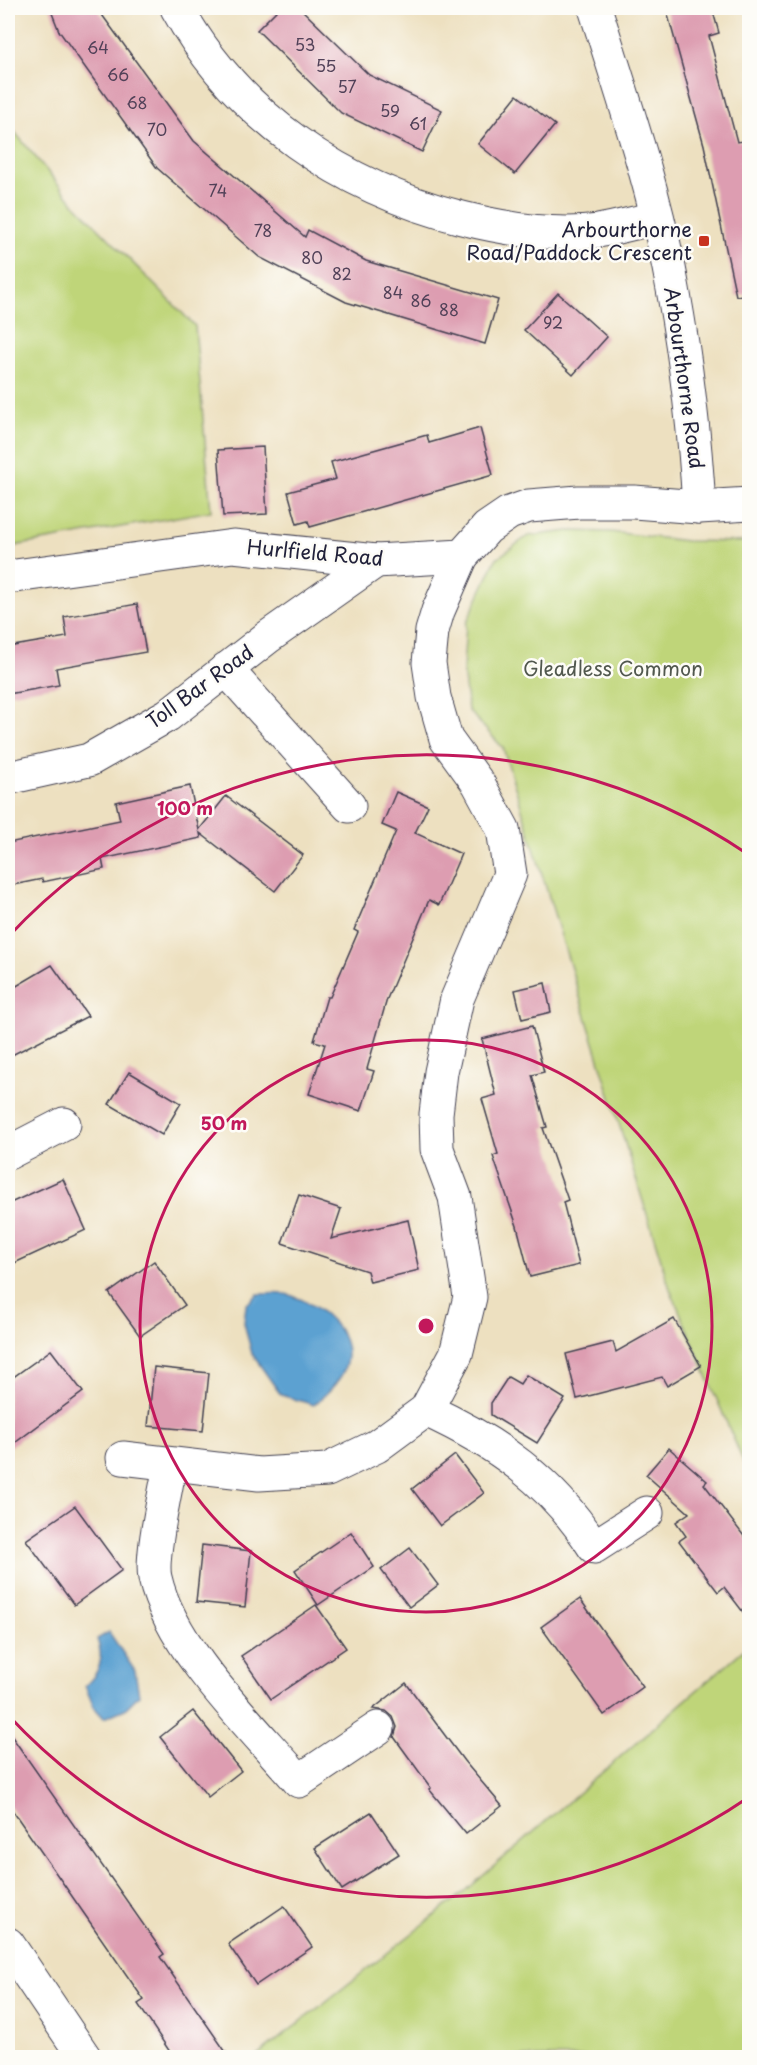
<svg xmlns="http://www.w3.org/2000/svg" width="757" height="2065" font-family="'Playpen Sans',sans-serif">
  <style>
    .green { fill: #bfd579; stroke: #707c5a; stroke-width: 1.5 }
    .water { fill: #5ca1d1; stroke: #3f6286; stroke-width: 1.5 }
    .building { fill: #dd9db1 }
    .lines { fill: none; stroke-linecap: round; stroke-linejoin: round }
    .street-casing { stroke: #403e4f; stroke-width: 35 }
    .street { stroke: #fff; stroke-width: 33 }
    .ring { fill: none; stroke: #c2185b; stroke-width: 3 }
    .poi-dot { fill: #c8321e; stroke: #fdfcf7; stroke-width: 2 }
    .labels { text-anchor: middle; stroke-width: 5; stroke-linejoin: round; paint-order: stroke }
    .number-label { font-size: 16px; fill: #514158 }
    .poi-label { font-size: 20px; fill: #22223b; stroke: #fdfcf7; text-anchor: end }
    .street-label { font-size: 20px; fill: #22223b; stroke: #fdfcf7 }
    .park-label { font-size: 20px; fill: #51584e; stroke: #fdfcf7 }
    .centre { fill: #c2185b; stroke: #fdfcf7; stroke-width: 3 }
    .ring-label { font-size: 18px; text-anchor: middle; font-weight: bold; fill: #c2185b; stroke: #fdfcf7; stroke-width: 5; stroke-linejoin: round; paint-order: stroke }
  </style>
  <rect width="100%" height="100%" fill="#fdfcf7"/>
  <filter id="ink" filterUnits="userSpaceOnUse"><feTurbulence type="fractalNoise" baseFrequency=".0167" numOctaves="2"/><feDisplacementMap in="SourceGraphic" scale="12" xChannelSelector="R" yChannelSelector="G"/><feConvolveMatrix kernelMatrix="1 2 1 2 8 2 1 2 1" color-interpolation-filters="sRGB"/></filter>
  <filter id="wash" filterUnits="userSpaceOnUse"><feTurbulence type="fractalNoise" baseFrequency=".008" numOctaves="4" result="noise"/><feDisplacementMap in="SourceGraphic" scale="24" xChannelSelector="R" yChannelSelector="G"/><feGaussianBlur stdDeviation="1.35" result="paint"/><feColorMatrix in="noise" values="0 0 0 0 0 0 0 0 0 0 0 0 0 0 0 0 0 1.4 0 .05"/><feComposite in="paint" operator="in"/></filter>
  <g filter="url(#wash)">
    <rect width="100%" height="100%" fill="#ede0c0"/>
    <g class="green">
      <polygon points="8,124 73,202 195,326 211,511 8,547"/>
      <polygon points="569,531 611,532 686,541 749,542 749,1475 670,1289 503,748 468,710 463,670 466,624 496,559 528,536"/>
      <polygon points="749,1645 749,2057 256,2057 462,1894"/>
    </g>
    <g class="water">
      <path d="M258,1294C268,1294 281,1292 290,1295C320,1305 358,1334 344,1370C338,1384 325,1395 314,1405L281,1395L252,1354L244,1323L246,1305Z"/>
      <path d="M109,1632L135,1671L139,1695L125,1709L104,1718L94,1707L85,1686C101,1671 104,1660 97,1639Z"/>
    </g>
    <g id="blocks">
      <g class="building">
        <polygon points="50,8 97,8 194,141 305,237 308,230 366,261 498,300 485,344 346,302 259,257 157,168 59,31"/>
        <polygon points="279,8 300,8 369,75 442,110 422,152 341,113 257,30"/>
        <polygon points="666,8 712,8 719,33 709,36 737,142 750,140 750,294 736,296 704,145"/>
        <polygon points="517,95 555,125 515,174 478,144"/>
        <polygon points="558,293 607,337 573,375 524,330"/>
        <polygon points="480,428 493,475 310,527 308,521 297,524 288,492 336,479 331,462 427,435 429,443"/>
        <polygon points="263,447 267,514 223,516 218,450"/>
        <polygon points="137,604 146,652 56,668 59,685 8,694 8,647 67,637 64,617"/>
        <polygon points="190,786 199,830 226,796 303,855 275,891 200,833 201,838 102,859 104,869 43,882 42,879 8,886 8,843 120,820 116,802"/>
        <polygon points="396,792 428,806 415,833 461,854 439,905 429,900 387,999 367,1069 374,1071 361,1111 309,1094 325,1044 314,1041 327,997 330,997 358,932 354,930 396,831 382,825"/>
        <polygon points="52,965 88,1016 8,1057 8,991"/>
        <polygon points="545,983 551,1012 522,1019 515,990"/>
        <polygon points="532,1026 544,1072 532,1075 547,1127 543,1128 568,1200 563,1202 579,1265 530,1277 517,1226 493,1156 498,1154 482,1099 496,1095 482,1039"/>
        <polygon points="129,1072 181,1103 162,1135 109,1104"/>
        <polygon points="63,1179 86,1230 8,1266 8,1204"/>
        <polygon points="299,1195 341,1209 331,1239 408,1220 419,1270 370,1282 367,1271 282,1243"/>
        <polygon points="154,1261 185,1305 140,1336 109,1293"/>
        <polygon points="674,1319 701,1366 667,1386 662,1377 577,1399 566,1354 613,1342 616,1352"/>
        <polygon points="51,1350 83,1392 8,1448 8,1381"/>
        <polygon points="154,1367 209,1373 203,1431 148,1426"/>
        <polygon points="526,1375 565,1399 537,1443 491,1415 491,1403 508,1377 520,1384"/>
        <polygon points="669,1448 707,1481 704,1484 750,1544 750,1621 724,1587 718,1592 679,1541 686,1536 676,1522 689,1513 646,1475"/>
        <polygon points="455,1455 484,1493 440,1526 412,1489"/>
        <polygon points="75,1506 122,1570 74,1605 26,1540"/>
        <polygon points="351,1532 374,1567 318,1605 295,1570"/>
        <polygon points="202,1545 251,1551 245,1607 196,1602"/>
        <polygon points="410,1548 438,1585 409,1607 381,1570"/>
        <polygon points="580,1599 643,1687 604,1715 541,1627"/>
        <polygon points="316,1605 346,1648 271,1699 241,1656"/>
        <polygon points="406,1683 464,1761 502,1806 466,1834 429,1789 431,1788 394,1737 397,1727 393,1717 386,1711 373,1709"/>
        <polygon points="193,1711 241,1771 208,1797 160,1737"/>
        <polygon points="8,1731 164,1954 160,1957 230,2058 174,2058 138,2004 144,2000 8,1804"/>
        <polygon points="371,1812 399,1854 342,1890 315,1848"/>
        <polygon points="284,1906 312,1947 256,1985 228,1944"/>
      </g>
    </g>
  </g>
  <g filter="url(#ink)">
    <use href="#blocks" fill-opacity="0" stroke="#403e4f" stroke-width="1.5"/>
    <g class="lines">
      <g class="street-casing">
        <g id="street">
          <path d="M177,8C237,117 343,188 462,218C506,229 553,237 598,231C617,228 637,222 656,218"/>
          <path d="M595,8C624,100 656,194 673,289C686,361 695,435 699,507"/>
          <polyline points="8,577 233,546 376,561 462,556"/>
          <polyline points="226,669 349,806"/>
          <polyline points="8,778 89,760 168,715 268,637 376,561"/>
          <polyline points="8,1153 64,1124"/>
          <path d="M426,1410C496,1442 552,1481 594,1547L647,1513"/>
          <polyline points="123,1458 259,1474 327,1470 377,1446 426,1410 456,1354 470,1297 455,1197 437,1149 436,1114 441,1072 457,999 510,874 503,829 478,783 446,739 434,697 429,663 432,631 438,611 462,556 487,528 509,513 529,506 579,502 634,502 699,507 750,504"/>
          <path d="M170,1465C166,1490 150,1556 155,1578C171,1649 252,1726 299,1781L378,1728"/>
          <polyline points="8,1944 85,2058"/>
        </g>
      </g>
      <use href="#street" class="street"/>
    </g>
  </g>
  <g class="ring">
    <circle cx="426" cy="1326" r="286"/>
    <path d="M749 1797A571 571 0 0 1 8 1715M8 937A571 571 0 0 1 749 855"/>
  </g>
  <rect class="poi-dot" x="698" y="235" width="12" height="12" rx="3"/>
  <g class="labels">
    <g class="number-label">
      <text x="305" y="51">53</text>
      <text x="98" y="54">64</text>
      <text x="326" y="72">55</text>
      <text x="118" y="81">66</text>
      <text x="347" y="93">57</text>
      <text x="137" y="109">68</text>
      <text x="390" y="117">59</text>
      <text x="418" y="130">61</text>
      <text x="157" y="136">70</text>
      <text x="218" y="197">74</text>
      <text x="263" y="237">78</text>
      <text x="312" y="264">80</text>
      <text x="342" y="280">82</text>
      <text x="393" y="299">84</text>
      <text x="421" y="307">86</text>
      <text x="449" y="316">88</text>
      <text x="553" y="329">92</text>
    </g>
    <g class="poi-label">
      <text x="692" y="237">Arbourthorne<tspan x="692" dy="23">Road/Paddock Crescent</tspan></text>
    </g>
    <g class="street-label">
      <text transform="translate(684 378) rotate(82)" y="7">Arbourthorne Road</text>
      <text transform="translate(315 553) rotate(5)" y="7">Hurlfield Road</text>
      <text transform="translate(200 687) rotate(-36)" y="7">Toll Bar Road</text>
    </g>
    <g class="park-label">
      <text x="613" y="676">Gleadless Common</text>
    </g>
  </g>
  <circle cx="426" cy="1326" r="9" class="centre"/>
  <g class="ring-label">
    <text x="185" y="815">100 m</text>
    <text x="224" y="1130">50 m</text>
  </g>
  <rect width="757" height="2065" fill="none" stroke="#fdfcf7" stroke-width="30"/>
</svg>
